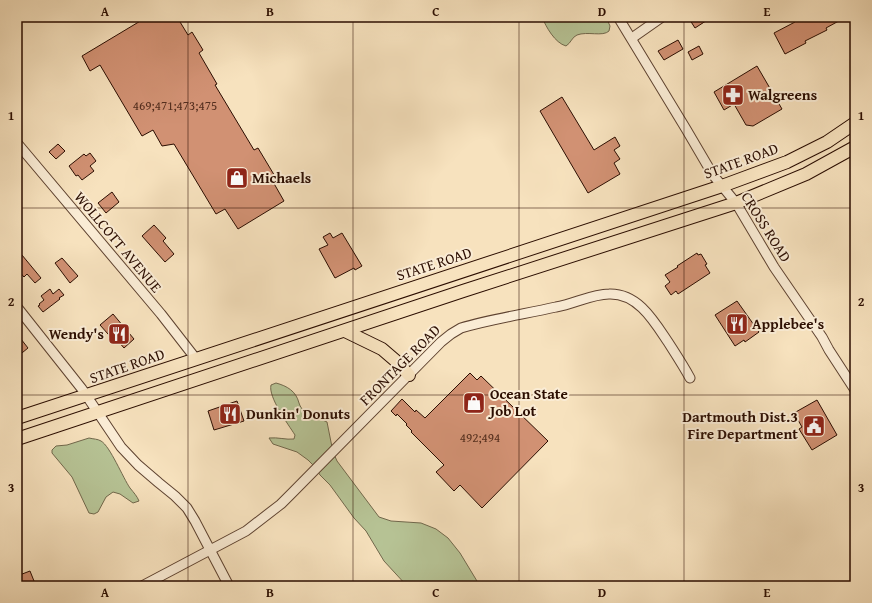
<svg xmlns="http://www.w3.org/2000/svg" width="872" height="603" font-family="'Gentium Book Plus',serif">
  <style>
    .green { fill: #b7c496; stroke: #71684c }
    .building { fill: #d19173; stroke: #2b0d01 }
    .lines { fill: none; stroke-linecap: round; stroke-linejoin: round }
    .minor-casing { stroke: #5e4230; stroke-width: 11 }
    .major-casing { stroke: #2b0d01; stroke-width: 14 }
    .minor { stroke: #faecd5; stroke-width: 9 }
    .major { stroke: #f7e2be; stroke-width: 12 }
    .grid { fill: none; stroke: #2b0d01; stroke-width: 1; stroke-opacity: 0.55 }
    .labels { text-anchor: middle; stroke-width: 4; stroke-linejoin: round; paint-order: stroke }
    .number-label { font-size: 13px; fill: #542e1e }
    .poi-label { font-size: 15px; font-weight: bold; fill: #2b0d01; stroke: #faecd5; text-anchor: start }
    .street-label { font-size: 15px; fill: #2b0d01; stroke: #faecd5 }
    .neatline { fill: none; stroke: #2b0d01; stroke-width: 1.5 }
    .grid-label { font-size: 13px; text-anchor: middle; font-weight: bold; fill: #2b0d01 }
  </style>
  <rect width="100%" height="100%" fill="#f7e2be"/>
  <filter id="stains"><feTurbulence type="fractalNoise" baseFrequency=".005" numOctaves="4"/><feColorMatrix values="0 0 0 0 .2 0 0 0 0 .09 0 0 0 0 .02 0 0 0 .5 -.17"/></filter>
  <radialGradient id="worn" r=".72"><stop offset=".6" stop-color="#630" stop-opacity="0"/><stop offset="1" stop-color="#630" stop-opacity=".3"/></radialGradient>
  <g class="green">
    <path d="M542,17H606L610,26L609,31C603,37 587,31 577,35C572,37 571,43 566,46C555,43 546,27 542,17Z"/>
    <path d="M276,383C287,386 296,391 299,403C300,406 301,408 304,411C310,417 319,418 327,422L333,452L337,461L379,517L391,521L421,523L436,529L448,538L460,553L480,586H407L384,561L366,531L354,518L330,485L320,475L315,467L308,460L297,452L273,444L269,438C278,437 286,440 294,439L295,435C288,424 268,397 271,385Z"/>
    <path d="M89,438C93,439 98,439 101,441C110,446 123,478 130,488C134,493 137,496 139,501L133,503L120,494L113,492L106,497L98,512L94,514L89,513L72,477L52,453V450L56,446L67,445Z"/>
  </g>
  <g class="building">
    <polygon points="147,17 177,17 188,35 192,32 203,50 199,53 217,84 215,85 254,150 258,148 276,178 272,180 284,201 238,229 225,209 216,214 174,144 162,146 153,130 142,136 100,65 90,71 82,56"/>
    <polygon points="688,17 712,17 695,28"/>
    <polygon points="800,17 846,17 826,28 827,30 805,41 806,43 785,54 774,33 795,22 794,20"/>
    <polygon points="678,40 683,49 664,60 658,51"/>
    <polygon points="699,46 703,54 692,60 688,52"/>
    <polygon points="757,66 782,109 753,126 746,125 734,104 724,110 714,92"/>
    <polygon points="562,97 594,150 615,137 620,146 614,150 620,159 614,163 620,174 588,193 540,111"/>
    <polygon points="58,144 65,151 56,159 49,152"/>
    <polygon points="90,153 96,161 90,166 94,171 82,180 78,175 76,176 69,166 84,154 86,156"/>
    <polygon points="112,192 119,202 106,213 98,203"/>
    <polygon points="154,225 166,238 163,241 174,254 165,262 142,236"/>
    <polygon points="330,233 333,238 342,233 362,266 355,270 354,268 335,278 319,249 328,245 323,237"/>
    <polygon points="17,249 41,278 35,283 27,274 24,277 17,269"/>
    <polygon points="697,253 698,255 701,254 707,264 705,265 710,273 678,294 676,291 671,295 665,286 670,282 665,275 678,267 677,266"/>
    <polygon points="62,258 78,276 70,283 55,263"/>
    <polygon points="50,289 53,294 59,289 64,295 59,298 60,299 43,312 38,306 40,305 39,304 44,300 41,296"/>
    <polygon points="737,301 759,332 745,342 744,340 735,346 715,315"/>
    <polygon points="113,314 134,339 124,348 118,341 116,343 100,325"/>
    <polygon points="17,334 28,348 17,357"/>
    <polygon points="470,373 477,380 481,376 548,441 482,508 460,485 454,491 436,472 444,465 411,432 412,431 406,425 407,424 397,414 396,416 391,411 402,399 415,412 416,410 425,418"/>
    <polygon points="817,400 837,435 812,450 799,429 802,427 794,413"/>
    <polygon points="237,401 244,421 214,430 208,411"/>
    <polygon points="30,571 36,586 17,586 17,576"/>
  </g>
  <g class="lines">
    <g class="minor-casing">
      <g id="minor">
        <polyline points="618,17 686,129 713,175 736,203 774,267 822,337 829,350 855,390"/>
        <polyline points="632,38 662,17"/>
        <polyline points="17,143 161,314 196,359"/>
        <polyline points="17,307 82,389 121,447 138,465 159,483 175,496 187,508 195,521 229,586"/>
        <path d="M142,586L246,531L281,504L293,492L441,342L451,334L461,328C492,319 525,314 556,307C574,304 592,294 609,294C638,293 654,321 668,342C675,353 683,365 690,378"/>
      </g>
    </g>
    <g class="major-casing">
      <g id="major">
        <polyline points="345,331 382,349 396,361 409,375"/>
        <polyline points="17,418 722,186 787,162 827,142 855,123"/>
        <polyline points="17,439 463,291 736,203 806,174 855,147"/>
      </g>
    </g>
    <use href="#minor" class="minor"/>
    <use href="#major" class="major"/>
  </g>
  <path class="grid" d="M188,17V586M353,17V586M519,17V586M684,17V586M17,208H855M17,395H855"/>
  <defs>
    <g id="pharmacy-square" transform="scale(1.15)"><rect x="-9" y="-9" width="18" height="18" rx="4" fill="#8f2418" stroke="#faecd5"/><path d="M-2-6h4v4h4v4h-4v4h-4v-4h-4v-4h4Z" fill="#fff"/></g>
    <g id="shop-square" transform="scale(1.15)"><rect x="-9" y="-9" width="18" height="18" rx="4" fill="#8f2418" stroke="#faecd5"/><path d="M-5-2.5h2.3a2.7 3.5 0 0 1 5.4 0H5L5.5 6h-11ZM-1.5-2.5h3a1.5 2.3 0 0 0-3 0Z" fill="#fff"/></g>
    <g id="restaurant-square" transform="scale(1.15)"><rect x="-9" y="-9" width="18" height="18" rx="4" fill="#8f2418" stroke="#faecd5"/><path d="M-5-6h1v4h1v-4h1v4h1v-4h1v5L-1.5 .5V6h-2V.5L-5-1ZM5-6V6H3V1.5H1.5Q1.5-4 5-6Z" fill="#fff"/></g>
    <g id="civic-square" transform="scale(1.15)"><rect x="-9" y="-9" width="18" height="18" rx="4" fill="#8f2418" stroke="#faecd5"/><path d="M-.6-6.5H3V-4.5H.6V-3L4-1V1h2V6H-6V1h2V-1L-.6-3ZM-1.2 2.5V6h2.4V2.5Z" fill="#fff"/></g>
  </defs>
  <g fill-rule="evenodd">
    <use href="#pharmacy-square" x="733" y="95"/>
    <use href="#shop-square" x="237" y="178"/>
    <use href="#restaurant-square" x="737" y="324"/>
    <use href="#restaurant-square" x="119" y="334"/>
    <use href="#shop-square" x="474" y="403"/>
    <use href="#restaurant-square" x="230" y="414"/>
    <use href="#civic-square" x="814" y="426"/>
  </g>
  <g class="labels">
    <g class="number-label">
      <text x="175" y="110">469;471;473;475</text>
      <text x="480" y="442">492;494</text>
    </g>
    <g class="poi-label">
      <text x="748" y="100">Walgreens</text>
      <text x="252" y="183">Michaels</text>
      <text x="752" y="329">Applebee's</text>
      <text x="104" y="339" text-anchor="end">Wendy's</text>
      <text x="490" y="399">Ocean State<tspan x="490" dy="17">Job Lot</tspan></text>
      <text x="246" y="419">Dunkin' Donuts</text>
      <text x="798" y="422" text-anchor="end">Dartmouth Dist.3<tspan x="798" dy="17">Fire Department</tspan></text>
    </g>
    <g class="street-label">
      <text transform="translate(741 161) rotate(-20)" y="5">STATE ROAD</text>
      <text transform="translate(766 227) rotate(58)" y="5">CROSS ROAD</text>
      <text transform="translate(118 242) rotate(50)" y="5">WOLLCOTT AVENUE</text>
      <text transform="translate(434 264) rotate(-18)" y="5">STATE ROAD</text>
      <text transform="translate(400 365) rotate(-45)" y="5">FRONTAGE ROAD</text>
      <text transform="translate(127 366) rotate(-19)" y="5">STATE ROAD</text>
    </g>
  </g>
  <rect width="872" height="603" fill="none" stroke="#f7e2be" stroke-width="44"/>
  <rect x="22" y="22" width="828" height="559" class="neatline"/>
  <g class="grid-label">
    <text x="105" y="16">A</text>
    <text x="270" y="16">B</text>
    <text x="436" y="16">C</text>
    <text x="602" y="16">D</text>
    <text x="767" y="16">E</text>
    <text x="11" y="120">1</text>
    <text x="861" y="120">1</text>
    <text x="11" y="306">2</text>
    <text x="861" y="306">2</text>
    <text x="11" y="492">3</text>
    <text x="861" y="492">3</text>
    <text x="105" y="597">A</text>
    <text x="270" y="597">B</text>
    <text x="436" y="597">C</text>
    <text x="602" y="597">D</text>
    <text x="767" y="597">E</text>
  </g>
  <rect width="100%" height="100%" filter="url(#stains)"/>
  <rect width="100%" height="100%" fill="url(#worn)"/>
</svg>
